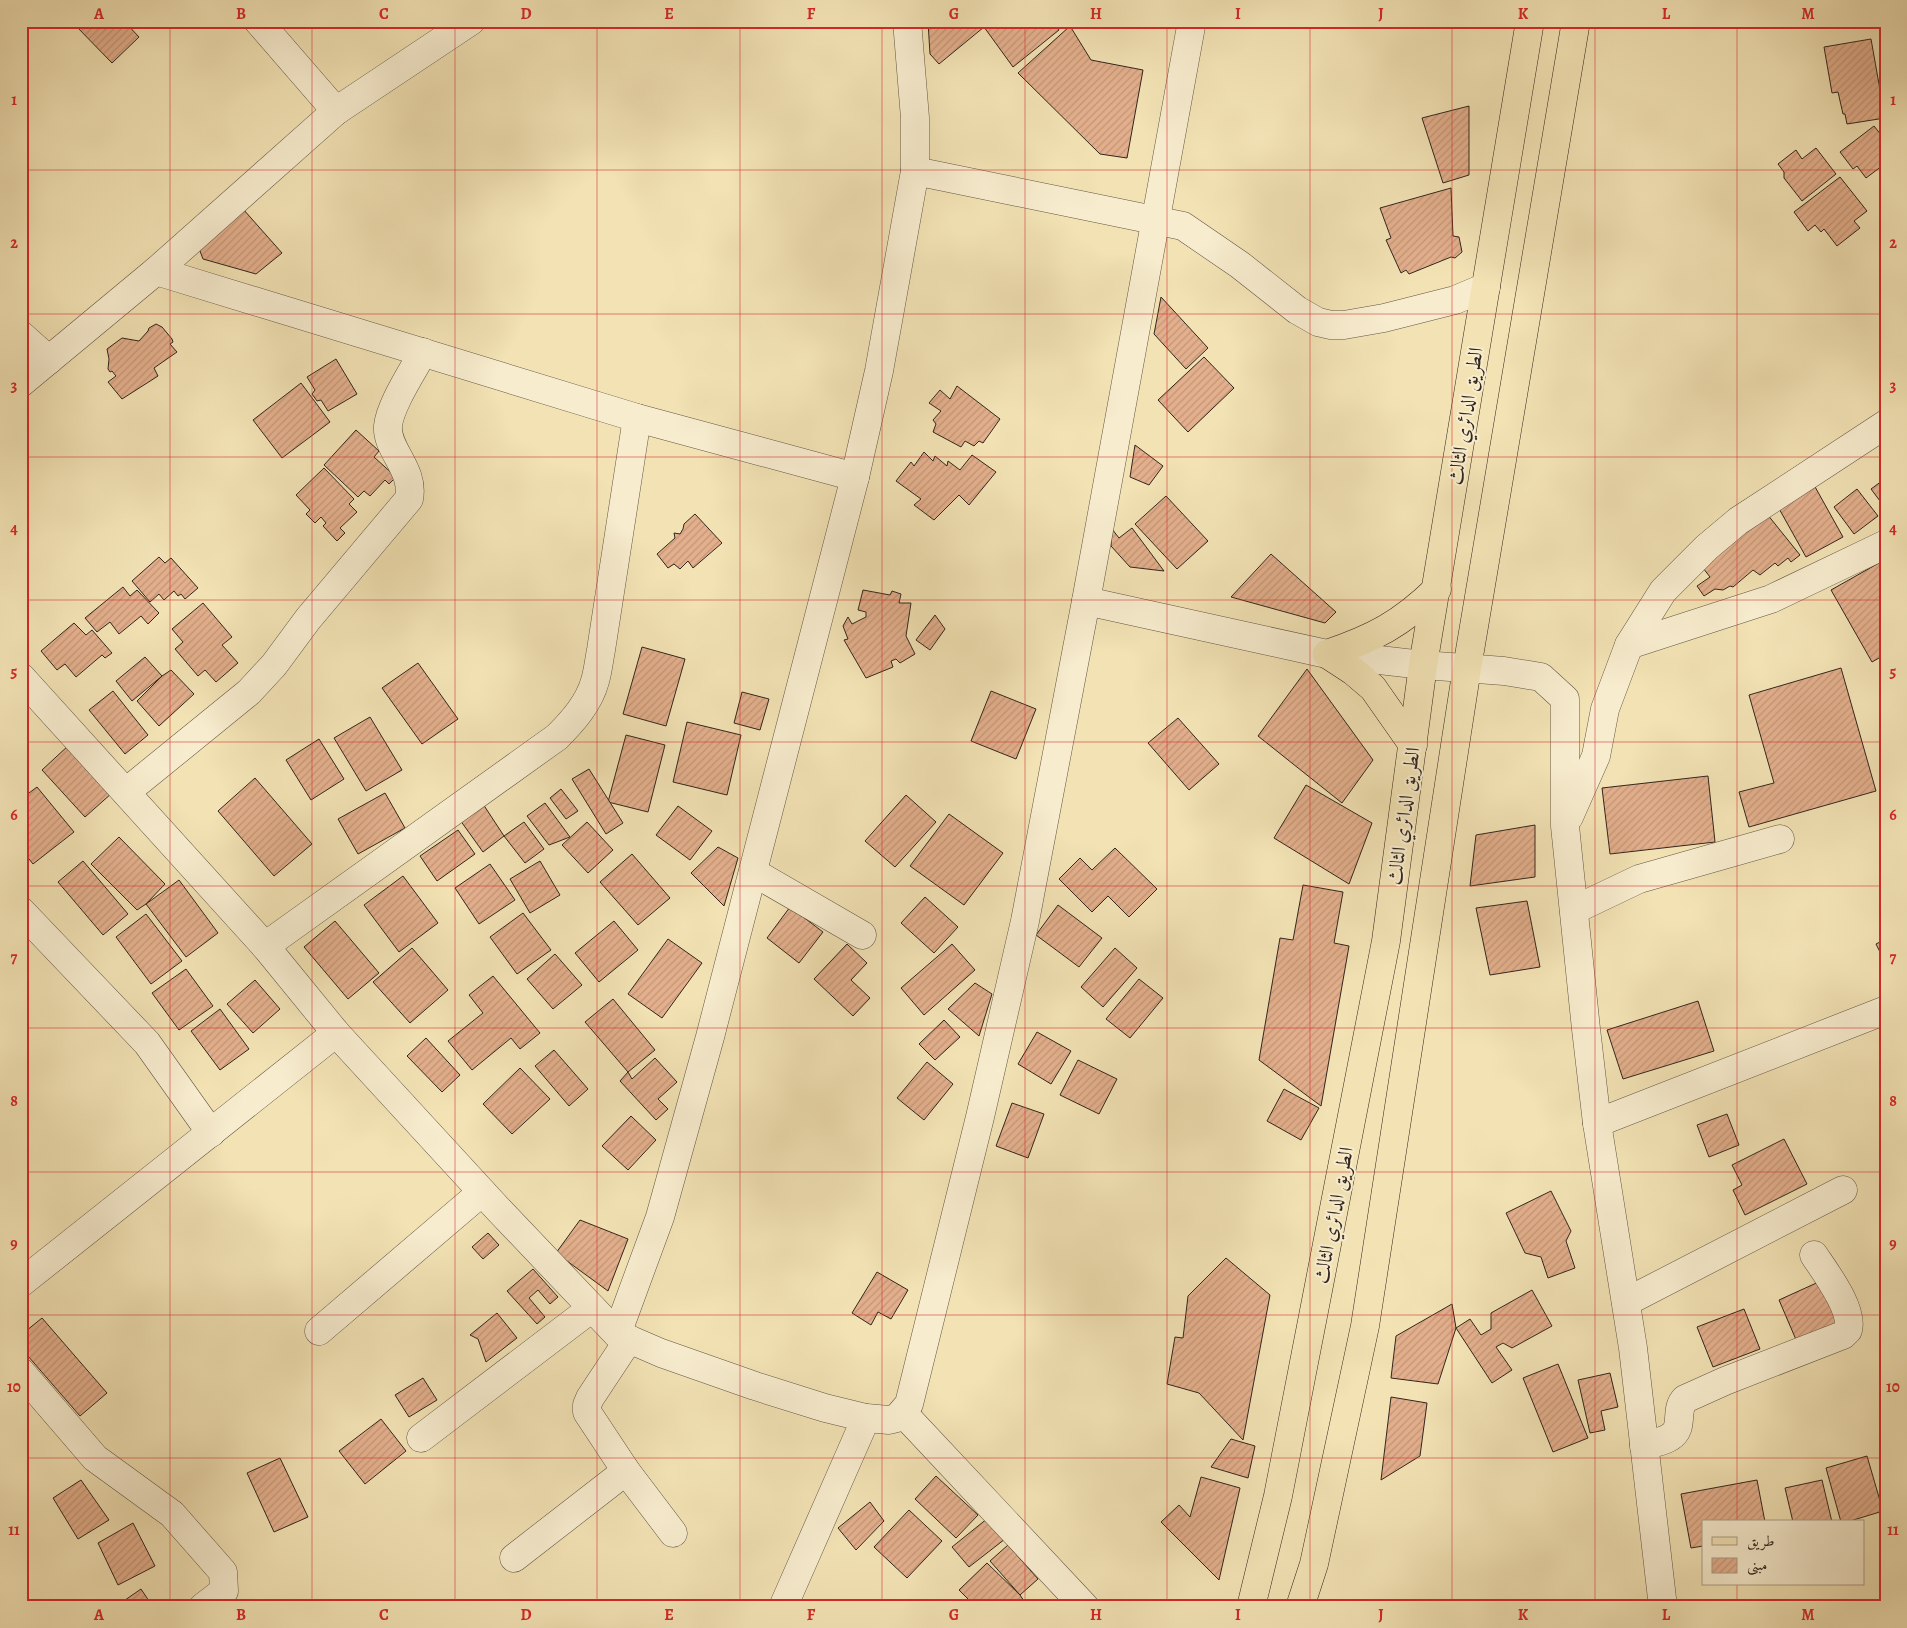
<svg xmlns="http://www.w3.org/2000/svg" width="1907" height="1628" font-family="Alegreya,Amiri,serif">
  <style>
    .building { fill: url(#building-hatch); stroke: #32261d }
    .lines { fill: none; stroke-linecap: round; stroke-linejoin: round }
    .minor-casing { stroke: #625543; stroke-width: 29 }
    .major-casing { stroke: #32261d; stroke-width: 29 }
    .minor { stroke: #f7ecce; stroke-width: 28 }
    .major { stroke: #f2e2b4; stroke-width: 28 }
    .grid { fill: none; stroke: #d62828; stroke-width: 1; stroke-opacity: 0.55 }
    .labels { text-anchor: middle; stroke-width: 4; stroke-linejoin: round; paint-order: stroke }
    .street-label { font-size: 20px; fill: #32261d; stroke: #f7ecce }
    .neatline { fill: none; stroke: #d62828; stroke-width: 2 }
    .grid-label { font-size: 16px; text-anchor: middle; font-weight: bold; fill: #d62828 }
  </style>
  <defs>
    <pattern id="building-hatch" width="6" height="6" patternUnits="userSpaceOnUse" patternTransform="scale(1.25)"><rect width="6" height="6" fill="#e3af8c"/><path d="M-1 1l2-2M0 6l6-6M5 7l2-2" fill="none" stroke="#c39678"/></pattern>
  </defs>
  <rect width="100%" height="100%" fill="#f2e2b4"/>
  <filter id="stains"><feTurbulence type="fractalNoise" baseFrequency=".004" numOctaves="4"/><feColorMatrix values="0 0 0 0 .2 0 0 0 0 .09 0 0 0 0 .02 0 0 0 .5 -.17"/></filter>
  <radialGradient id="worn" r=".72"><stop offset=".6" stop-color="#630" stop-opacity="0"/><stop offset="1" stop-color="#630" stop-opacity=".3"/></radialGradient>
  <g class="building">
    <polygon points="79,21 124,21 139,37 112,63 75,25"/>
    <polygon points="929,21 1053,21 1059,30 1013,67 984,27 939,64 930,54 928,22"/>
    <polygon points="1070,26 1091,60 1143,70 1127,158 1100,154 1018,73"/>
    <polygon points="1871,39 1885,118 1847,124 1845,114 1843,114 1838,92 1832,93 1824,47"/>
    <polygon points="1469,106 1469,175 1443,183 1422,118"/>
    <polygon points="1874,126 1886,141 1886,163 1866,178 1857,166 1853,169 1840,152"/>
    <polygon points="1816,148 1836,174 1802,201 1784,178 1784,172 1778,164 1796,150 1802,159"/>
    <polygon points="1840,177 1867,211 1854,221 1860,228 1837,246 1824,229 1821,232 1815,225 1808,231 1794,212"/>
    <polygon points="1451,188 1453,236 1459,237 1462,252 1455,258 1451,257 1409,274 1406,270 1401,273 1386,240 1391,238 1380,208"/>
    <polygon points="243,209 282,253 256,274 203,259 200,251 199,244"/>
    <polygon points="1161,297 1208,348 1186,369 1154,334"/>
    <polygon points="156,324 162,327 172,339 173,342 170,344 177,352 154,368 158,376 122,399 108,382 116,376 112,371 110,372 108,369 109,359 107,349 122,338 139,341 148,331 149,328"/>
    <polygon points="1204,357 1234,388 1188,432 1158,400"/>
    <polygon points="336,359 357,394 328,411 321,400 317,401 312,394 315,390 307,377"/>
    <polygon points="301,383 330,422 282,458 253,420"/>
    <polygon points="957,386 1000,419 983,443 979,441 974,446 965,441 961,447 933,432 936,424 933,420 941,411 929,403 940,390 950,399"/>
    <polygon points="356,430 379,451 374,457 396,477 389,484 385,480 370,496 364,491 358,497 324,465"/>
    <polygon points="1135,445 1163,466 1149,485 1130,477"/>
    <polygon points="924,452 933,461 935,456 947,466 948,461 960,470 972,455 996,472 969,505 959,495 934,520 914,505 921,499 896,481 911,462 914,466"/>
    <polygon points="324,468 354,499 349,504 357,512 340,528 345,533 337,541 323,526 326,523 321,517 315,523 306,514 310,510 296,495"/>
    <polygon points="1886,478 1886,509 1871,489"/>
    <polygon points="1814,485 1843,537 1806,557 1777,505"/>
    <polygon points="1857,489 1878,516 1854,534 1834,507"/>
    <polygon points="1166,496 1208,541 1177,569 1135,524"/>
    <polygon points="695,514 722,543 693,568 688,561 680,569 674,564 668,568 657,554 675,538 674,533 680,534 683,529 684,524"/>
    <polygon points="1767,514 1800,555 1791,562 1788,558 1778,566 1775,563 1760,575 1753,570 1733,587 1730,586 1723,590 1715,589 1704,596 1697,586 1710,577 1703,568 1713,561 1712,557"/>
    <polygon points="1132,528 1164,571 1130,567 1111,546 1112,529 1119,538"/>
    <polygon points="1271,554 1336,612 1325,623 1231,597"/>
    <polygon points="159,557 165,563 171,558 198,588 185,599 181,594 178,596 174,591 164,600 159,594 150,602 132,581"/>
    <polygon points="1886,559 1886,654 1872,662 1831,590"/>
    <polygon points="123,587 130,596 137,590 159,613 148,624 141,616 119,634 110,622 97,632 85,618"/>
    <polygon points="863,590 890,595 892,591 901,594 899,603 911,603 906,636 915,654 900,663 896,659 891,661 893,667 866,678 844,640 848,639 843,626 848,617 852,624 866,617 866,612 858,610"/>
    <polygon points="203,603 232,637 222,645 238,663 216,682 205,670 198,676 175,649 183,642 172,629"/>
    <polygon points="935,615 945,629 930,650 916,640"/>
    <polygon points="74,623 86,635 92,630 112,653 105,658 102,655 76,677 65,664 57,670 41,651"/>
    <polygon points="642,647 685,659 666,726 623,714"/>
    <polygon points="145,657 162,676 132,701 116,681"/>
    <polygon points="418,663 458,719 422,744 382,688"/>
    <polygon points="1841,668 1876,791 1749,827 1739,792 1774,783 1749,695"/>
    <polygon points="1307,669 1373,760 1342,803 1258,736"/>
    <polygon points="171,670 194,694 159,726 137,701 162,676"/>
    <polygon points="113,691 148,735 125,754 89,710"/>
    <polygon points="991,691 1036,709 1016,759 971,741"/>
    <polygon points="742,692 769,699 760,730 734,723"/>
    <polygon points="370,717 402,770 366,791 334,738"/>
    <polygon points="1178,718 1219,764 1189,790 1148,743"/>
    <polygon points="687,722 741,735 727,795 673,782"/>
    <polygon points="626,735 665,745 648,812 608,802"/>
    <polygon points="319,739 344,779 311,800 286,760"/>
    <polygon points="69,745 112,793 85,817 42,770"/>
    <polygon points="589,769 623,823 606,834 572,779"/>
    <polygon points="1708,776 1715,842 1610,854 1602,788"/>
    <polygon points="255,778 312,844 274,876 218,811"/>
    <polygon points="1306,785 1372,823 1349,884 1274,838"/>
    <polygon points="37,787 74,832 33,864 21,849 21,799"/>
    <polygon points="561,789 578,811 566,819 550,798"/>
    <polygon points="385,793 405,828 358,854 338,819"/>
    <polygon points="906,795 936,822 895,867 865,841"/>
    <polygon points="545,803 570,837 549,845 527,816"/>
    <polygon points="483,804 504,836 483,852 460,820"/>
    <polygon points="678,806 712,831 690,860 656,835"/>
    <polygon points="949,814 1003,853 964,905 910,866"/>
    <polygon points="524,822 544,849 525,863 504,836"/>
    <polygon points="587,822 613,850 588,873 562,845"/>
    <polygon points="1535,825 1535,877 1470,886 1476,835"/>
    <polygon points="458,830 475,854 437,881 420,856"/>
    <polygon points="119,837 165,884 146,904 137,910 91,864"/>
    <polygon points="718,847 738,858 724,906 691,873"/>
    <polygon points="1115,848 1157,889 1129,917 1108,896 1092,912 1059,879 1080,858 1092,870"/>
    <polygon points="632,854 670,898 638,925 600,882"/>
    <polygon points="83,861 128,914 103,935 58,882"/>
    <polygon points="540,861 560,895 530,913 510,879"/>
    <polygon points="490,864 515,900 479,924 455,888"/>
    <polygon points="403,876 438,923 399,952 364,905"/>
    <polygon points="179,880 218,933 186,957 146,904"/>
    <polygon points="1303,885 1343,892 1334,943 1349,946 1321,1106 1259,1060 1280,938 1293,940"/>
    <polygon points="925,897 958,927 934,953 901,923"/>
    <polygon points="1527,901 1540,967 1490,975 1476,908"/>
    <polygon points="1058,905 1102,938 1079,967 1036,935"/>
    <polygon points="790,907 823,932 799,963 767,938"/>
    <polygon points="523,913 551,950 517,974 490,937"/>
    <polygon points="146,914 182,961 151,984 116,937"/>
    <polygon points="335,921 379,973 348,999 304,947"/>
    <polygon points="614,921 638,950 599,982 575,953"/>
    <polygon points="668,939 702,963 662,1018 628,994"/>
    <polygon points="1886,939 1886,964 1876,944"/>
    <polygon points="847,944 867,963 851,980 870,998 853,1016 814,979"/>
    <polygon points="952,944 975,970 924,1015 901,988"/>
    <polygon points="412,948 448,990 410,1023 373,982"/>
    <polygon points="1115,948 1137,968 1103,1007 1081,987"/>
    <polygon points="555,954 582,985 553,1009 527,979"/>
    <polygon points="186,969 213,1006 179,1030 152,993"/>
    <polygon points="493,976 540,1033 520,1049 511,1038 472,1070 448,1041 483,1013 469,995"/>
    <polygon points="1139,979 1163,998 1130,1038 1106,1019"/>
    <polygon points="255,980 280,1009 253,1033 227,1004"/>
    <polygon points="975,983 992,994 979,1036 948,1009"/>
    <polygon points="613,999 655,1050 628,1072 585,1022"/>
    <polygon points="1698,1001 1714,1051 1623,1079 1607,1030"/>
    <polygon points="220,1009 249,1049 220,1070 191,1031"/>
    <polygon points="944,1020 960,1037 935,1060 919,1044"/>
    <polygon points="1037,1032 1071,1051 1051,1084 1018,1064"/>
    <polygon points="426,1038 460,1075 442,1092 407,1056"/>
    <polygon points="554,1050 588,1089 569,1106 535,1066"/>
    <polygon points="655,1058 677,1082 658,1099 668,1109 656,1120 620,1081 628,1072 632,1079"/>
    <polygon points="1078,1060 1117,1079 1099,1114 1060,1095"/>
    <polygon points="927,1062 953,1084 924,1120 897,1098"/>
    <polygon points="520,1068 550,1099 512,1134 483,1104"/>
    <polygon points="1284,1089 1319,1108 1301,1140 1267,1121"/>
    <polygon points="1012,1103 1044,1114 1028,1158 996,1146"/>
    <polygon points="1727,1114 1739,1145 1709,1157 1697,1125"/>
    <polygon points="631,1116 656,1140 628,1170 602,1146"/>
    <polygon points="1784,1139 1807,1184 1745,1215 1733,1190 1742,1185 1732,1165"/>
    <polygon points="1551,1191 1571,1231 1566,1241 1575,1268 1548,1278 1541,1257 1525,1253 1506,1213"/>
    <polygon points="580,1220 628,1239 608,1291 556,1253"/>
    <polygon points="488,1233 499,1245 483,1259 472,1247"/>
    <polygon points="1226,1258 1270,1295 1243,1440 1199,1393 1167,1384 1175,1337 1183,1338 1188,1296"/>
    <polygon points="533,1269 558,1297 550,1304 538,1290 529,1298 545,1317 537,1324 507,1291"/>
    <polygon points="877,1272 908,1290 891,1319 878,1312 871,1325 852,1313"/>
    <polygon points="1823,1280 1842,1322 1797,1342 1779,1300"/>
    <polygon points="1532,1290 1552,1326 1512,1348 1503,1343 1496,1347 1512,1370 1492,1383 1456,1328 1470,1319 1481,1335 1491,1329 1491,1313"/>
    <polygon points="1452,1304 1456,1328 1438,1384 1391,1378 1396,1336"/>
    <polygon points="1744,1309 1760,1349 1713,1367 1697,1327"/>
    <polygon points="497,1313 517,1338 486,1362 478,1339 470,1335"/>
    <polygon points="42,1318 107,1393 80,1416 21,1348 21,1335"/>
    <polygon points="1558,1364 1588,1438 1553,1452 1523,1378"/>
    <polygon points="1610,1373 1618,1407 1601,1411 1605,1430 1590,1433 1578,1380"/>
    <polygon points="423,1378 437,1400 409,1417 395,1395"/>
    <polygon points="1391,1397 1427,1403 1420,1456 1381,1480"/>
    <polygon points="381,1419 406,1451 365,1484 339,1451"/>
    <polygon points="1231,1439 1255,1446 1248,1478 1211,1467"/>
    <polygon points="1867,1456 1883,1511 1847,1522 1841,1522 1826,1468"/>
    <polygon points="280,1458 308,1517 274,1532 247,1473"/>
    <polygon points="936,1476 978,1515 956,1538 915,1499"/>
    <polygon points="1201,1477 1240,1488 1219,1580 1161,1522 1179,1505 1190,1517"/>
    <polygon points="81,1480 109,1520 78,1539 53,1498"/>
    <polygon points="1757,1480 1765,1522 1703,1522 1703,1546 1691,1548 1681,1494"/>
    <polygon points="1822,1480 1832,1522 1793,1522 1785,1488"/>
    <polygon points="870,1502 884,1521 856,1550 838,1528"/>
    <polygon points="909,1510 942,1541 907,1578 874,1547"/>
    <polygon points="988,1518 1005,1539 969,1567 952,1547"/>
    <polygon points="133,1523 155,1566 118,1585 98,1543"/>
    <polygon points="1008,1545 1038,1579 1020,1595 990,1561"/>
    <polygon points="987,1563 1020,1595 1024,1601 1018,1607 976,1607 959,1590"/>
    <polygon points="141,1589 153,1607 115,1607"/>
  </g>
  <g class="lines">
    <g class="minor-casing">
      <g id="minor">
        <polyline points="258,21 336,111"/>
        <polyline points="915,171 1183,226 1240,265 1297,310 1318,322 1331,325 1344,325 1384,318 1455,300 1486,287"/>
        <polyline points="156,271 336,111 471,21"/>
        <polyline points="21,335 49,360"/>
        <polyline points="21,383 156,271 637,418 855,477"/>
        <polyline points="1086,601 1327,654 1423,665 1504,671 1541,677 1565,699 1565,826 1586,1029 1597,1123 1633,1348 1663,1607"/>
        <polyline points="1629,645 1771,599 1886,544"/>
        <polyline points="21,677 265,946 336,1033 497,1208 617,1334 661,1353 755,1386 825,1408 866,1418 889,1420 897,1418 909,1404 980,1117 1025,921 1086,601 1192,21"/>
        <path d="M126,792L249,692L274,665L308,619L409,499C415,469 386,450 388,426C390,405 413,371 423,352"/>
        <polyline points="1569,817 1596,756 1605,709 1629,645 1663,591 1707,547 1738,521 1886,424"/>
        <polyline points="753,872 862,935"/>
        <polyline points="1574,910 1639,879 1780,839"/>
        <polyline points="21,911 147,1043 211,1133"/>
        <path d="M265,946L557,737C573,721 589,703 595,681C598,671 599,660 601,650L637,418"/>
        <polyline points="1597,1123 1886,1010"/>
        <polyline points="21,1283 336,1033"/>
        <polyline points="1626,1302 1843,1190"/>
        <polyline points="319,1331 482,1192"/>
        <polyline points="617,1334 660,1217 710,1037 855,477 879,371 915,171 915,118 907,21"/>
        <polyline points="629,1339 590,1398 587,1405 587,1412 626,1471 673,1533"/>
        <polyline points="21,1372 95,1458 172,1514 223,1572 224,1591 203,1607"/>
        <polyline points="903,1413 1085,1607"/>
        <polyline points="421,1438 592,1308"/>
        <path d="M1644,1446C1652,1443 1663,1442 1670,1437C1685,1428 1674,1410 1685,1399L1725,1381L1843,1335L1848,1330C1854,1310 1826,1273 1814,1255"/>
        <polyline points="514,1558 626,1471"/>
        <polyline points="783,1607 866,1418"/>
      </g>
    </g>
    <g class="major-casing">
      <g id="major">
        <path d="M1327,654C1374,638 1401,624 1437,589"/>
        <polyline points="1327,654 1353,671 1373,688 1413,745"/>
        <polyline points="1251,1607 1278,1496 1386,941 1423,665 1530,21"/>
        <polyline points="1300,1607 1314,1564 1365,1326 1467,668 1576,21"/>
      </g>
    </g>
    <use href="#minor" class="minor"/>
    <use href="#major" class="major"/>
  </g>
  <path class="grid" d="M170,21V1607M312,21V1607M455,21V1607M597,21V1607M740,21V1607M882,21V1607M1025,21V1607M1167,21V1607M1310,21V1607M1452,21V1607M1595,21V1607M1737,21V1522M21,170H1886M21,314H1886M21,457H1886M21,600H1886M21,742H1886M21,886H1886M21,1028H1886M21,1172H1886M21,1315H1886M21,1458H1886M1737,1584V1607"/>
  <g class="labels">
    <g class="street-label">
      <text transform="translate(1465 416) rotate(-81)" y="7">الطريق الدائري الثالث</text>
      <text transform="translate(1403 816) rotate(-82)" y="7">الطريق الدائري الثالث</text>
      <text transform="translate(1333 1215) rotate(-79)" y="7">الطريق الدائري الثالث</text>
    </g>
  </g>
  <rect width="1907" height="1628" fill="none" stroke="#f2e2b4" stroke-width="55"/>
  <rect x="1702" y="1520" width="162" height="65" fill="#f7ecce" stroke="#a89d87"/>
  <rect x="1712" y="1537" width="25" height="8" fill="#f2e2b4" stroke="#a89d87"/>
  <text x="1747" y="1546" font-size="15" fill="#32261d">طريق</text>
  <rect x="1712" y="1558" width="25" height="15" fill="url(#building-hatch)" stroke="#a89d87"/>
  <text x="1747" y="1570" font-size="15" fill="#32261d">مبنى</text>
  <rect x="28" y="28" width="1852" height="1572" class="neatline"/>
  <g class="grid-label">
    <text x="99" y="19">A</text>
    <text x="241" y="19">B</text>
    <text x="384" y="19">C</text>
    <text x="526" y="19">D</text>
    <text x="669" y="19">E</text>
    <text x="811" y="19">F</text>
    <text x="954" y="19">G</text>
    <text x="1096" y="19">H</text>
    <text x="1238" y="19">I</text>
    <text x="1381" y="19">J</text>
    <text x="1523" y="19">K</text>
    <text x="1666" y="19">L</text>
    <text x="1808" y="19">M</text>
    <text x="14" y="105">1</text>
    <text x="1893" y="105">1</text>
    <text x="14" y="248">2</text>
    <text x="1893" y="248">2</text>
    <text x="14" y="391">3</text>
    <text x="1893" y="391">3</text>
    <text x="14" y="534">4</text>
    <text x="1893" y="534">4</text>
    <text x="14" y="677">5</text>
    <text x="1893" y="677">5</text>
    <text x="14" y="820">6</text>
    <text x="1893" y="820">6</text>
    <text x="14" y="963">7</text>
    <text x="1893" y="963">7</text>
    <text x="14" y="1106">8</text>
    <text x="1893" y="1106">8</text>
    <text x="14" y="1249">9</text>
    <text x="1893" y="1249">9</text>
    <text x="14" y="1392">10</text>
    <text x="1893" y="1392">10</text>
    <text x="14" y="1535">11</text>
    <text x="1893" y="1535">11</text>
    <text x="99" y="1620">A</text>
    <text x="241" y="1620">B</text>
    <text x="384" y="1620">C</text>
    <text x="526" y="1620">D</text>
    <text x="669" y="1620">E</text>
    <text x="811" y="1620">F</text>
    <text x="954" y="1620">G</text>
    <text x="1096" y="1620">H</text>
    <text x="1238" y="1620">I</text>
    <text x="1381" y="1620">J</text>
    <text x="1523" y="1620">K</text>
    <text x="1666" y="1620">L</text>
    <text x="1808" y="1620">M</text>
  </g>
  <rect width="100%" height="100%" filter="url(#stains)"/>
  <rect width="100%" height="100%" fill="url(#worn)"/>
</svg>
